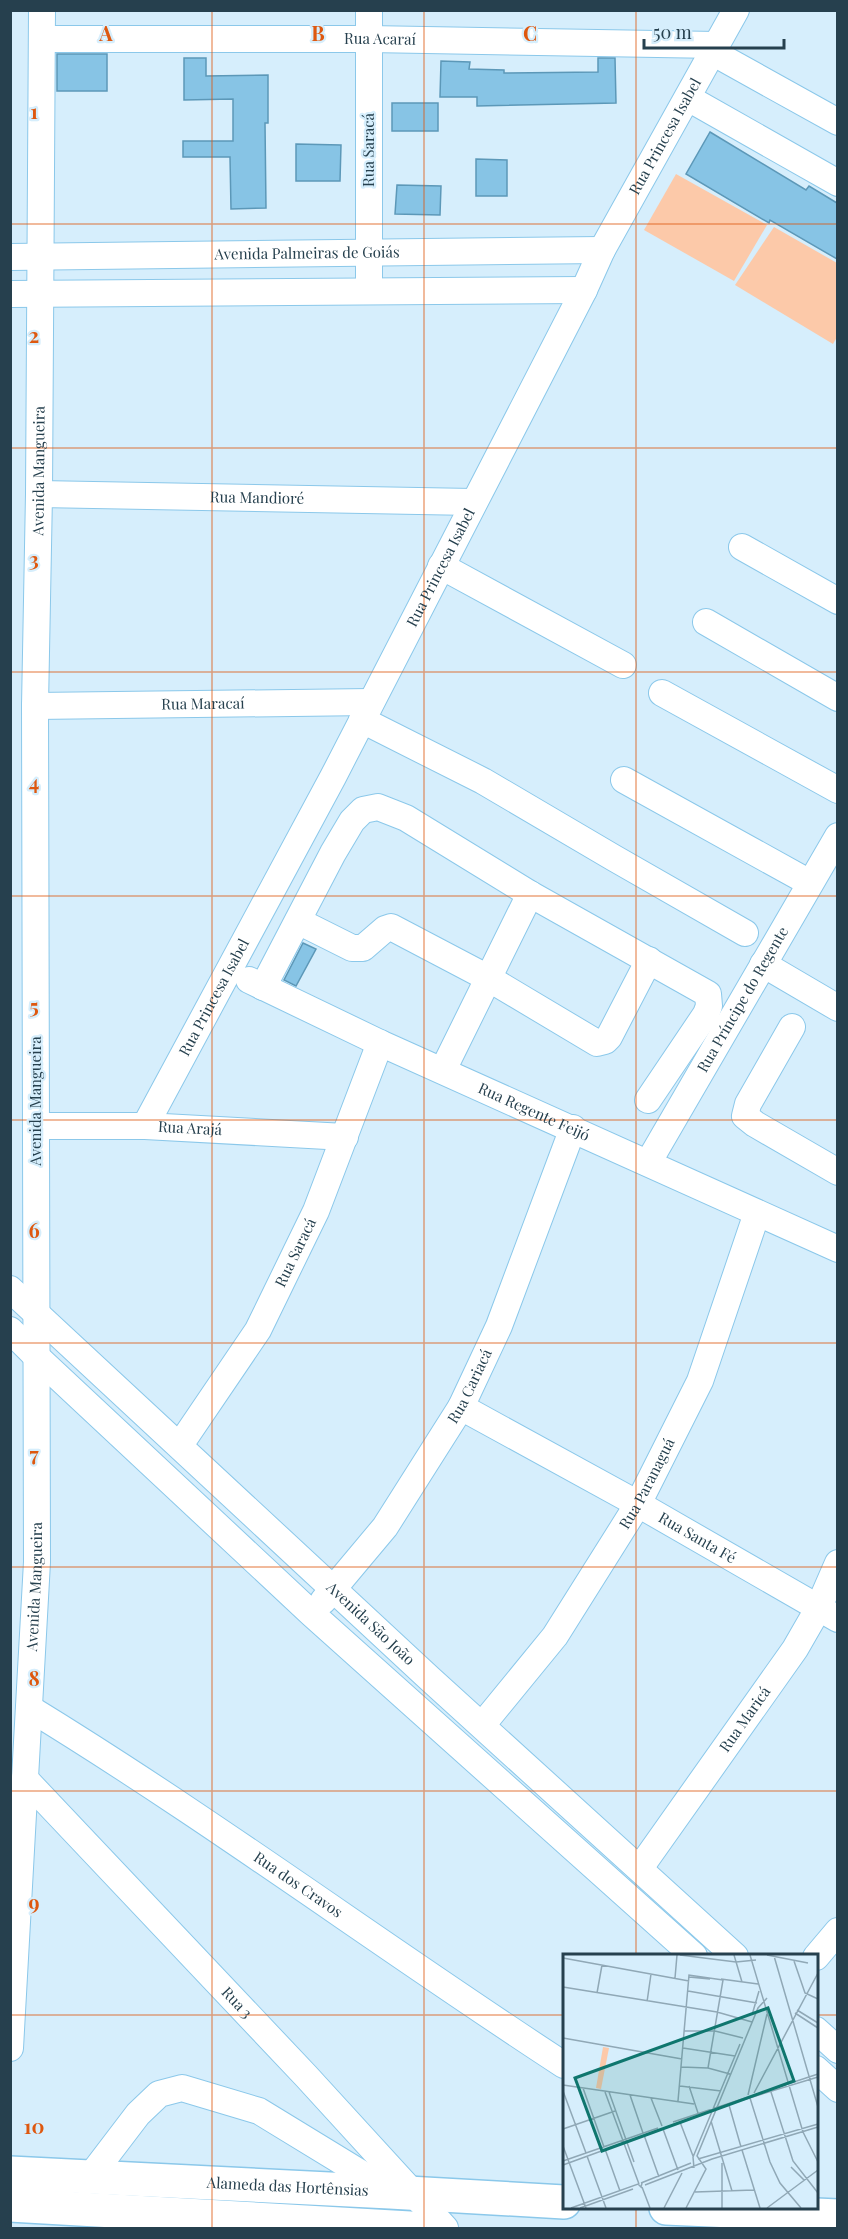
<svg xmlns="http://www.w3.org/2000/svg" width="848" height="2239" font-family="'Playfair Display',serif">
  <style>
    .green { fill: #fcc9a9 }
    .building { fill: #87c4e5; stroke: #5c98b8; stroke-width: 1.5 }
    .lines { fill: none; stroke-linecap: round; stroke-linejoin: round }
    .minor-casing { stroke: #8bc8ea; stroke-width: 28 }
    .major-casing { stroke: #8bc8ea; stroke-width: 36 }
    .minor { stroke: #fff; stroke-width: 26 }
    .major { stroke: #fff; stroke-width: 33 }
    .grid { fill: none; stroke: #de580f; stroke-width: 1.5; stroke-opacity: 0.55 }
    .labels { text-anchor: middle; stroke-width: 4.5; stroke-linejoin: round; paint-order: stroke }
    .street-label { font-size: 15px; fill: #26404e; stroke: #d6eefc }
    .inset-road { fill: none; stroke: #90a8b6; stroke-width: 1.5 }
    .view { fill: #0f766e; fill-opacity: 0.15; stroke: #0f766e; stroke-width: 3 }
    .inset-edge { fill: none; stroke: #26404e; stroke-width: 3 }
    .grid-label { font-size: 20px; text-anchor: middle; font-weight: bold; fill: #de580f; stroke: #d6eefc; stroke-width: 4.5; stroke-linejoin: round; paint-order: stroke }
  </style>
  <rect width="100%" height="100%" fill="#d6eefc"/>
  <g class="green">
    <polygon points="676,174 767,225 734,281 644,230"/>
    <polygon points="774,227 837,263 837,337 833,344 735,285"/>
  </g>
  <g class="building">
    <rect x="57" y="54" width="50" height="37"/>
    <polygon points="184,58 206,58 206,76 268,75 268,123 265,123 266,208 231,209 230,157 183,157 183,141 233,141 233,99 184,100"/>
    <polygon points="598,58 615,58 616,103 477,106 477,97 440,97 441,61 470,62 469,69 504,70 504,73 598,72"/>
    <rect x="392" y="103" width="46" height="28"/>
    <polygon points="710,132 806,190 809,186 837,203 837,259 770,220 769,223 686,174"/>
    <polygon points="296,144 341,145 340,181 296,181"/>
    <polygon points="476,159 507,160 507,196 476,196"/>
    <polygon points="397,185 441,186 440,215 395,214"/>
    <polygon points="303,943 316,949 296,986 284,980"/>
  </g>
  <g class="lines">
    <g class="minor-casing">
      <g id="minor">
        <path id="s1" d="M42,39H369L717,45"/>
        <polyline points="712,52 838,122"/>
        <polyline points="688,98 838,183"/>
        <path id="s2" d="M10,257L602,250"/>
        <polyline points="369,290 369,10"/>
        <polyline points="10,294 584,290"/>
        <path id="s3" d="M39,494L473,502"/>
        <polyline points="742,547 838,601"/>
        <polyline points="441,566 623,665"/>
        <polyline points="706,622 838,698"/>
        <polyline points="662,693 838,790"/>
        <path id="s4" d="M35,706L371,702"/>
        <polyline points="362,720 483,781 614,858 745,933"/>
        <polyline points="624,780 810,883"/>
        <polyline points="298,921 352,948 363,948 385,929 391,927 488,978 597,1043 605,1041 609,1037 649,960"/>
        <polyline points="763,964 838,1008"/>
        <path id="s5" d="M249,980L380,1043L838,1249"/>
        <polyline points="263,987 333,853 352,821 363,810 378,807 406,818 530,894 708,994 709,1006 706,1014 648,1100"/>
        <polyline points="792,1027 748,1104 745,1116 755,1124 838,1172"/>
        <polyline points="443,1070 530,894"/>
        <path id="s6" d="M36,1126H145L345,1137"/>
        <path id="s7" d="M145,1126L333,777L584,290L602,250L736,10"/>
        <path id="s8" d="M648,1163L838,836"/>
        <path id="s9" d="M10,1289L429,1678L735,1956"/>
        <polyline points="10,1330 38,1358 312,1614 694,1956"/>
        <path id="s10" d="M461,1407L638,1504L838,1619"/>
        <path id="s11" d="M180,1445L258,1330L316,1211L380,1043"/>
        <path id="s12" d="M323,1601L385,1527L461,1407L499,1326L573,1128"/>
        <path id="s13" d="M29,1708C212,1820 384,1948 564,2065"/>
        <path id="s14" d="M483,1724L555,1636L638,1504L700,1381L757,1213"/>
        <path id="s15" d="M25,1779L306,2076L445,2228"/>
        <path id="s16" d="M640,1868L795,1649L818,1609L838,1563"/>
        <polyline points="816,1957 838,1931"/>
        <polyline points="816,2030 838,2050"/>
        <path id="s17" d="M10,2048L37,1562L35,706L39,494L42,10"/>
        <polyline points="816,2069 838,2089"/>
        <polyline points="90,2177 138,2114 159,2094 182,2088 259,2111 390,2191"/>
      </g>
    </g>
    <g class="major-casing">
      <g id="major">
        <path id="s18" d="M10,2173L390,2192L564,2202"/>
        <polyline points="10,2205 410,2228"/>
        <polyline points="666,2208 838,2216"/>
      </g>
    </g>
    <use href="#minor" class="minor"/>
    <use href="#major" class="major"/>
  </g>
  <path class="grid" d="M212,10V2228M424,10V2228M636,10V1956M10,224H838M10,448H838M10,672H838M10,896H838M10,1120H838M10,1343H838M10,1567H838M10,1791H838M10,2015H564M816,2015H838M636,2208V2228"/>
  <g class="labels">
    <g class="street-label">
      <text dy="5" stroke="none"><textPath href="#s1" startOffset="338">Rua Acaraí</textPath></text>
      <text dy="5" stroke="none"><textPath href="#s7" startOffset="1118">Rua Princesa Isabel</textPath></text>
      <text transform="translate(369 150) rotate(-90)" y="5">Rua Saracá</text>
      <text dy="5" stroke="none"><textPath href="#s2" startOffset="297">Avenida Palmeiras de Goiás</textPath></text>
      <text dy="5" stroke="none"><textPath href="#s17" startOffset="1578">Avenida Mangueira</textPath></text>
      <text dy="5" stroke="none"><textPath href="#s3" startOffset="218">Rua Mandioré</textPath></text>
      <text dy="5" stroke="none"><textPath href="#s7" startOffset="632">Rua Princesa Isabel</textPath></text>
      <text dy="5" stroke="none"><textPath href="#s4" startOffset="168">Rua Maracaí</textPath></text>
      <text dy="5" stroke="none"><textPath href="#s7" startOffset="146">Rua Princesa Isabel</textPath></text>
      <text dy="5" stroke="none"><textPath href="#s8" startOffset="189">Rua Príncipe do Regente</textPath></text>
      <text transform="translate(36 1101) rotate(-90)" y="5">Avenida Mangueira</text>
      <text dy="5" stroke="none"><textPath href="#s5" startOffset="314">Rua Regente Feijó</textPath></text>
      <text dy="5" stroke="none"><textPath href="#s6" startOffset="154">Rua Arajá</textPath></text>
      <text dy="5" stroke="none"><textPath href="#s11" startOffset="225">Rua Saracá</textPath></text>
      <text dy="5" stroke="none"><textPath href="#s12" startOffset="261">Rua Cariacá</textPath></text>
      <text dy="5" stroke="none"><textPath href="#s14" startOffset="292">Rua Paranaguá</textPath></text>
      <text dy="5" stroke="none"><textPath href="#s10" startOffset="270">Rua Santa Fé</textPath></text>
      <text dy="5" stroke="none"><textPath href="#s17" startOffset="462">Avenida Mangueira</textPath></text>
      <text dy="5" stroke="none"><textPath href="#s9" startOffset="492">Avenida São João</textPath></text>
      <text dy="5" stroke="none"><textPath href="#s16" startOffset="182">Rua Maricá</textPath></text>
      <text dy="5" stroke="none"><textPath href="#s13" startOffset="322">Rua dos Cravos</textPath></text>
      <text dy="5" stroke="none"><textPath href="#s15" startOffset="308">Rua 3</textPath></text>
      <text dy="5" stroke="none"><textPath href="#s18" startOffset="278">Alameda das Hortênsias</textPath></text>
    </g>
  </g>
  <g transform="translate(563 1954)">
    <rect width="255" height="255" fill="#d6eefc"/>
    <path d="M40,93L46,94L38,135L33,134Z" fill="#fcc9a9"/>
    <path class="inset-road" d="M117,1L173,8L193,6M171,1L179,28M187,1L240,178L255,208M204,1L245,9M211,2L255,153M0,4L126,27M231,7L242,39L255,45M126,23L147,25M112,24L114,1M158,25L195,30M0,33L154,58L189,68M125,37L194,49M34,39L39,11M84,48L88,20M234,56L255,69M232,59L255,74M189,61L196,37M121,77H152L180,84M0,84L119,105M120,94L172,102M118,113L145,114L167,120M145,114L160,26M0,131L131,150M117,132L158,137M126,132L135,159M20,134L41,193M0,137L23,199M42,138L76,230M46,138L71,208M208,138L230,207L255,239M191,139L255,19M67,141L80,179M185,141L204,60M88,144L99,172M187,144L207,208L217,229L238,254M115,147L126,21L160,26M166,151L178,193M148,167L169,237M110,168L255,120M117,168L130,202M0,175L52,157M100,175L115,216M81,181L96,223M0,192L23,254M42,195L57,237M179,196L197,254M24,202L43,254M135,205L255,170M0,207L95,174M159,209V254M0,211L173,148L255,123M228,213L241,226M131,214L130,203L177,90M78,229L128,209M82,231L149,205L255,173M79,233L87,254M132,238L191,236M8,254L75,230L78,233L79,229M17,254L70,235M101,254L119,219M123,254L143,215L134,202L195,54L204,44M204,254L255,216"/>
    <path class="view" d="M205,54L231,127L39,197L12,124Z"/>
    <rect width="255" height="255" class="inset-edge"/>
  </g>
  <g class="grid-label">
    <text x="106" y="41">A</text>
    <text x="318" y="41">B</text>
    <text x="530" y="41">C</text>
    <text x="34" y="119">1</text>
    <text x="34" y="343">2</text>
    <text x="34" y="567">3</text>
    <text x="34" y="790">4</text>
    <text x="34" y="1014">5</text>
    <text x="34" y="1238">6</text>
    <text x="34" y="1462">7</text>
    <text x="34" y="1686">8</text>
    <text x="34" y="1910">9</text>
    <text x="34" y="2134">10</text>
  </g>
  <rect width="848" height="2239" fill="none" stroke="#26404e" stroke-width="24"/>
  <path d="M644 39v9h140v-9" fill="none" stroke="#26404e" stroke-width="3"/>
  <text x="653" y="39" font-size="18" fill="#26404e" stroke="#d6eefc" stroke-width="4.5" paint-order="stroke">50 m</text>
</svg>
